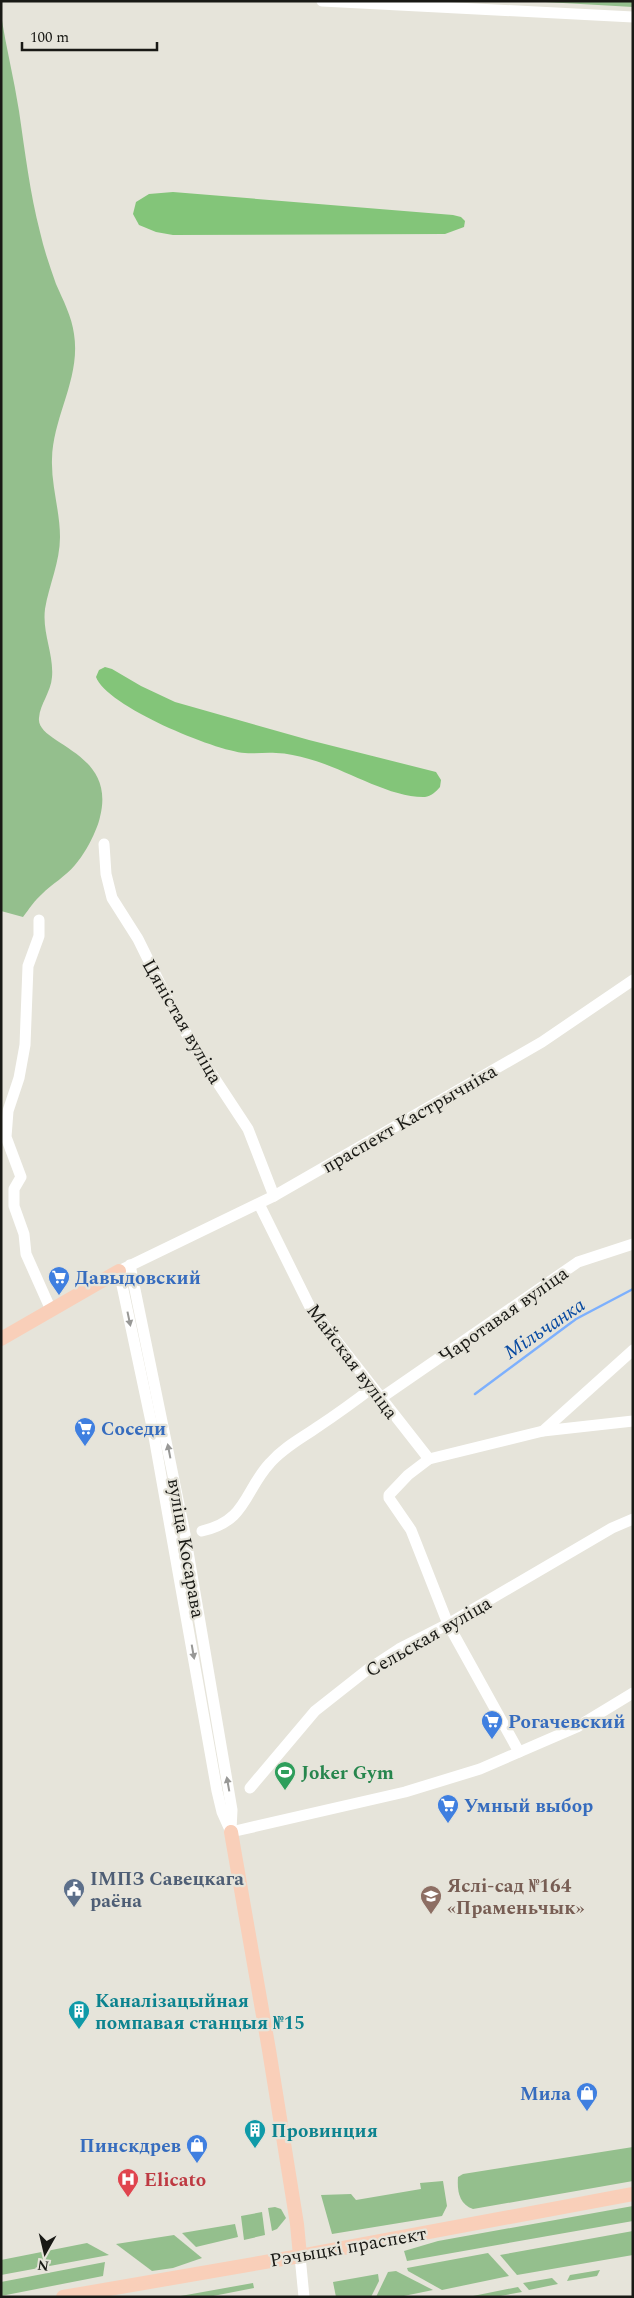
<svg xmlns="http://www.w3.org/2000/svg" width="634" height="2298" font-family="Spectral,serif">
  <style>
    .green { fill: #94bf8d }
    .forest { fill: #83c579 }
    .lines { fill: none; stroke-linecap: round; stroke-linejoin: round }
    .stream { stroke: #7db0fd; stroke-width: 2.5 }
    .minor { stroke: #fff; stroke-width: 11 }
    .major { stroke: #f9cfb9; stroke-width: 14 }
    .oneway { fill: #989896 }
    .labels { text-anchor: middle; stroke-width: 4.5; stroke-linejoin: round; paint-order: stroke }
    .street-label { font-size: 19px; fill: #191915; stroke: #e6e4da }
    .shop-label { font-size: 19px; font-weight: bold; fill: #366cbe; stroke: #e6e4da; text-anchor: start }
    .leisure-label { font-size: 19px; font-weight: bold; fill: #27864d; stroke: #e6e4da; text-anchor: start }
    .service-label { font-size: 19px; font-weight: bold; fill: #4e5e75; stroke: #e6e4da; text-anchor: start }
    .education-label { font-size: 19px; font-weight: bold; fill: #785e54; stroke: #e6e4da; text-anchor: start }
    .culture-label { font-size: 19px; font-weight: bold; fill: #0d838f; stroke: #e6e4da; text-anchor: start }
    .health-label { font-size: 19px; font-weight: bold; fill: #be3a42; stroke: #e6e4da; text-anchor: start }
    .water-label { font-size: 20px; font-style: italic; fill: #084aa1; stroke: #e6e4da }
  </style>
  <rect width="100%" height="100%" fill="#e6e4da"/>
  <g class="green">
    <polygon points="528,1 633,1 633,7"/>
    <path d="M1,15C6,47 14,79 19,111C25,152 30,193 40,232C44,250 50,267 56,284C63,300 72,317 74,334C81,378 53,416 52,459C51,485 60,511 60,537C60,562 49,585 45,609C42,633 54,654 52,677C51,692 40,704 39,718C36,745 117,750 100,817C97,831 85,854 75,865C66,876 52,884 42,894C35,900 29,909 23,917L1,911Z"/>
    <path d="M633,2147V2181L473,2209C459,2204 457,2191 458,2177L463,2174Z"/>
    <polygon points="443,2181 447,2206 442,2216 332,2234 321,2195 351,2194 356,2200 421,2189 420,2183"/>
    <polygon points="633,2206 633,2221 407,2261 404,2251 438,2241"/>
    <polygon points="275,2207 281,2209 286,2218 277,2229 272,2231 268,2208"/>
    <polygon points="262,2212 265,2235 244,2240 241,2216"/>
    <polygon points="235,2224 238,2237 196,2247 182,2233"/>
    <polygon points="633,2231 633,2255 517,2275 500,2255"/>
    <polygon points="174,2235 202,2258 173,2268 152,2271 116,2244"/>
    <polygon points="87,2243 109,2255 1,2275 1,2260"/>
    <polygon points="488,2253 509,2276 442,2290 408,2271 407,2268"/>
    <polygon points="105,2262 103,2276 1,2296 1,2282"/>
    <polygon points="600,2270 597,2276 567,2281 570,2275"/>
    <polygon points="396,2271 433,2290 399,2297 376,2297 388,2272"/>
    <polygon points="378,2274 379,2281 371,2297 336,2297 333,2282"/>
    <polygon points="552,2278 558,2284 529,2290 523,2283"/>
    <polygon points="253,2283 254,2288 208,2297 175,2297"/>
    <polygon points="518,2287 522,2292 495,2297 468,2297"/>
  </g>
  <g class="forest">
    <polygon points="173,192 453,215 461,217 465,221 464,227 445,234 173,235 156,232 139,225 133,214 136,202 149,194"/>
    <path d="M105,667L112,669L141,686L175,702L309,740L436,772L441,780L440,787C436,792 431,796 425,797C389,798 344,768 309,759C298,756 287,753 276,753C266,752 255,754 245,753C215,751 106,706 96,677L99,670Z"/>
  </g>
  <g class="lines">
    <polyline class="stream" points="475,1394 576,1319 633,1289"/>
    <g class="minor">
      <polyline points="322,1 633,17"/>
      <polyline points="104,844 106,874 112,898 138,939 172,1008 194,1047 248,1129 274,1196"/>
      <polyline points="39,920 39,936 28,966 25,1045 19,1078 8,1111 6,1137 21,1177 14,1189 14,1206 24,1234 26,1254 51,1310"/>
      <polyline points="259,1204 310,1307 429,1459"/>
      <polyline points="130,1265 185,1534 232,1810 231,1830"/>
      <polyline points="381,1398 578,1262 633,1244"/>
      <polyline points="543,1431 633,1350"/>
      <path d="M202,1531C247,1521 244,1491 270,1463C284,1447 302,1438 319,1426C337,1414 355,1401 372,1388"/>
      <polyline points="519,1752 448,1624 411,1530 389,1498 389,1495 408,1475 429,1459 543,1431 633,1421"/>
      <polyline points="250,1788 315,1711 367,1670 399,1649 448,1624 612,1528 633,1519"/>
      <polyline points="231,1832 222,1812 217,1791 153,1431 119,1271 274,1196 542,1042 633,980"/>
      <polyline points="231,1832 405,1792 480,1769 577,1727 633,1693"/>
      <polyline points="300,2256 304,2297"/>
    </g>
    <g class="major">
      <polyline points="1,1339 119,1271"/>
      <polyline points="231,1832 269,2050 297,2224 300,2256"/>
      <polyline points="63,2297 300,2256 633,2194"/>
    </g>
  </g>
  <defs><path id="oneway-solid" d="M-6-.8H1V-3.2L6.5 0L1 3.2V.8H-6Z" transform="scale(1.25)"/></defs>
  <g class="oneway">
    <use href="#oneway-solid" transform="translate(129 1319) rotate(78)"/>
    <use href="#oneway-solid" transform="translate(169 1451) rotate(-101)"/>
    <use href="#oneway-solid" transform="translate(193 1652) rotate(80)"/>
    <use href="#oneway-solid" transform="translate(228 1784) rotate(-100)"/>
  </g>
  <defs>
    <g id="supermarket-pin" transform="scale(1.125)"><path d="M0 17L-7.5 6A9.5 9.5 0 1 1 7.5 6Z" fill="#3f7fe0" stroke="#e6e4da"/><path d="M-6-5.5h2.5l.6 2H6L4.5 2H-2.5L-4.4-4H-6ZM-1.5 3.2a1.3 1.3 0 1 0 .1 0ZM3 3.2a1.3 1.3 0 1 0 .1 0Z" fill="#fff"/></g>
    <g id="stadium-pin" transform="scale(1.125)"><path d="M0 17L-7.5 6A9.5 9.5 0 1 1 7.5 6Z" fill="#2e9e5b" stroke="#e6e4da"/><path d="M0-5a6.5 5 0 1 0 0 10a6.5 5 0 1 0 0-10ZM-3.5-1.8h7v3.6h-7Z" fill="#fff"/></g>
    <g id="civic-pin" transform="scale(1.125)"><path d="M0 17L-7.5 6A9.5 9.5 0 1 1 7.5 6Z" fill="#5c6f8a" stroke="#e6e4da"/><path d="M-.6-6.5H3V-4.5H.6V-3L4-1V1h2V6H-6V1h2V-1L-.6-3ZM-1.2 2.5V6h2.4V2.5Z" fill="#fff"/></g>
    <g id="school-pin" transform="scale(1.125)"><path d="M0 17L-7.5 6A9.5 9.5 0 1 1 7.5 6Z" fill="#8d6e63" stroke="#e6e4da"/><path d="M0-5L7-2L0 1L-7-2ZM-4 1L0 2.5L4 1V4Q0 6-4 4Z" fill="#fff"/></g>
    <g id="building-pin" transform="scale(1.125)"><path d="M0 17L-7.5 6A9.5 9.5 0 1 1 7.5 6Z" fill="#0f9aa8" stroke="#e6e4da"/><path d="M-4-6H4V6H1V3H-1V6H-4ZM-2.5-4.3h1.7v1.8h-1.7ZM.8-4.3h1.7v1.8H.8ZM-2.5-1h1.7V.8h-1.7ZM.8-1h1.7V.8H.8Z" fill="#fff"/></g>
    <g id="shop-pin" transform="scale(1.125)"><path d="M0 17L-7.5 6A9.5 9.5 0 1 1 7.5 6Z" fill="#3f7fe0" stroke="#e6e4da"/><path d="M-5-2.5h2.3a2.7 3.5 0 0 1 5.4 0H5L5.5 6h-11ZM-1.5-2.5h3a1.5 2.3 0 0 0-3 0Z" fill="#fff"/></g>
    <g id="hospital-pin" transform="scale(1.125)"><path d="M0 17L-7.5 6A9.5 9.5 0 1 1 7.5 6Z" fill="#e0444e" stroke="#e6e4da"/><path d="M-5-5h3v3.5h4V-5h3V5h-3V1.5h-4V5h-3Z" fill="#fff"/></g>
  </defs>
  <g fill-rule="evenodd">
    <use href="#supermarket-pin" x="59" y="1277"/>
    <use href="#supermarket-pin" x="85" y="1428"/>
    <use href="#supermarket-pin" x="492" y="1721"/>
    <use href="#stadium-pin" x="285" y="1772"/>
    <use href="#supermarket-pin" x="448" y="1805"/>
    <use href="#civic-pin" x="74" y="1889"/>
    <use href="#school-pin" x="431" y="1896"/>
    <use href="#building-pin" x="79" y="2011"/>
    <use href="#shop-pin" x="587" y="2093"/>
    <use href="#building-pin" x="255" y="2130"/>
    <use href="#shop-pin" x="197" y="2145"/>
    <use href="#hospital-pin" x="128" y="2179"/>
  </g>
  <g class="labels">
    <g class="street-label">
      <text transform="translate(183 1021) rotate(60)" y="7">Цяністая вуліца</text>
      <text transform="translate(409 1118) rotate(-30)" y="7">праспект Кастрычніка</text>
      <text transform="translate(503 1314) rotate(-35)" y="7">Чаротавая вуліца</text>
      <text transform="translate(353 1361) rotate(53)" y="7">Майская вуліца</text>
      <text transform="translate(187 1548) rotate(80)" y="7">вуліца Косарава</text>
      <text transform="translate(428 1636) rotate(-30)" y="7">Сельская вуліца</text>
      <text transform="translate(348 2246) rotate(-10)" y="7">Рэчыцкі праспект</text>
    </g>
    <g class="shop-label">
      <text x="75" y="1284">Давыдовский</text>
      <text x="101" y="1435">Соседи</text>
      <text x="508" y="1728">Рогачевский</text>
      <text x="464" y="1812">Умный выбор</text>
      <text x="571" y="2100" text-anchor="end">Мила</text>
      <text x="181" y="2152" text-anchor="end">Пинскдрев</text>
    </g>
    <g class="leisure-label">
      <text x="301" y="1779">Joker Gym</text>
    </g>
    <g class="service-label">
      <text x="90" y="1885">ІМПЗ Савецкага<tspan x="90" dy="22">раёна</tspan></text>
    </g>
    <g class="education-label">
      <text x="447" y="1892">Яслі-сад №164<tspan x="447" dy="22">«Праменьчык»</tspan></text>
    </g>
    <g class="culture-label">
      <text x="95" y="2007">Каналізацыйная<tspan x="95" dy="22">помпавая станцыя №15</tspan></text>
      <text x="271" y="2137">Провинция</text>
    </g>
    <g class="health-label">
      <text x="144" y="2186">Elicato</text>
    </g>
    <g class="water-label">
      <text transform="translate(544 1328) rotate(-34)" y="7">Мільчанка</text>
    </g>
  </g>
  <rect width="634" height="2298" fill="none" stroke="#191915" stroke-width="5"/>
  <g transform="translate(45 2253) rotate(188)" stroke="#e6e4da" stroke-width="4" paint-order="stroke">
  <path d="M0-4L9 19L0 12L-9 19Z" fill="#191915"/>
  <text y="-8" font-size="14" font-weight="bold" text-anchor="middle" fill="#191915">N</text>
  </g>
  <path d="M22 42v8h135v-8" fill="none" stroke="#191915" stroke-width="2.5"/>
  <text x="30" y="42" font-size="15" fill="#191915" stroke="#e6e4da" stroke-width="4" paint-order="stroke">100 m</text>
</svg>
